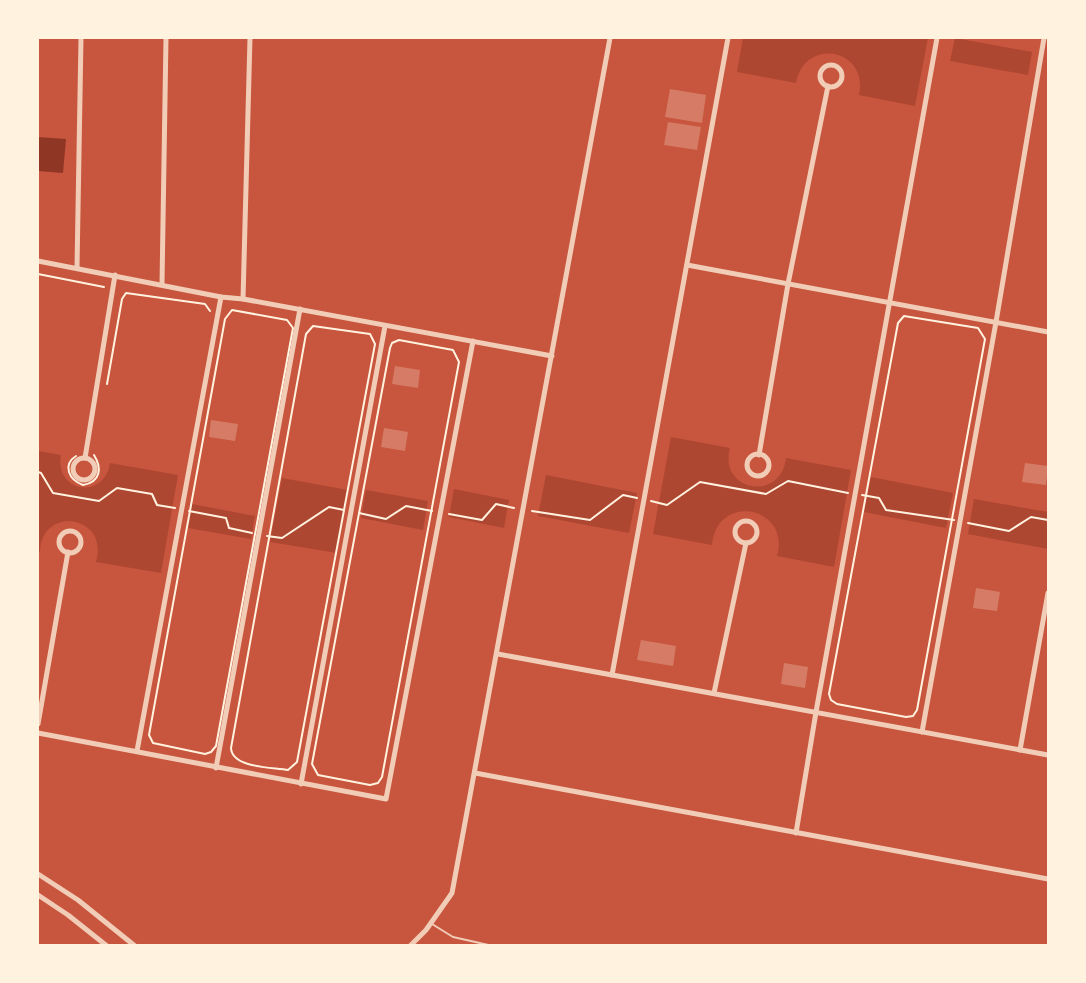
<svg xmlns="http://www.w3.org/2000/svg" width="1086" height="983" font-family="Commissioner,sans-serif">
  <style>
    .green { fill: #ae4732 }
    .water { fill: #8f3625 }
    .building { fill: #d67c66 }
    .lines { fill: none; stroke-linecap: round; stroke-linejoin: round }
    .path { stroke: #fff3e0; stroke-width: 2 }
    .service { stroke: #f1ccb7; stroke-width: 2 }
    .minor { stroke: #f1ccb7; stroke-width: 5 }
  </style>
  <rect width="100%" height="100%" fill="#c8553d"/>
  <g class="green">
    <path d="M743,38H928L915,106L859,95C869,49 805,36 796,83L737,72Z"/>
    <polygon points="955,38 1032,52 1028,75 950,61"/>
    <path d="M671,437L730,448C718,491 781,503 786,458L851,470L834,567L777,556C791,506 717,492 712,545L653,534Z"/>
    <path d="M38,451L61,455C54,492 104,501 110,463L178,475L161,573L96,562C110,515 41,505 40,552H38Z"/>
    <polygon points="546,475 637,493 629,533 538,516"/>
    <polygon points="871,477 953,493 946,528 864,512"/>
    <polygon points="282,478 348,490 337,553 270,542"/>
    <polygon points="454,489 509,500 504,528 449,517"/>
    <polygon points="366,490 428,501 423,530 361,518"/>
    <polygon points="974,499 1048,512 1048,549 968,534"/>
    <polygon points="192,504 255,516 251,539 188,528"/>
  </g>
  <polygon class="water" points="38,137 66,139 63,173 38,171"/>
  <g class="building">
    <polygon points="670,89 706,95 702,123 665,117"/>
    <polygon points="668,122 701,127 697,150 664,145"/>
    <polygon points="395,366 420,370 418,388 392,384"/>
    <polygon points="211,420 238,424 235,441 209,437"/>
    <polygon points="384,428 408,432 405,451 381,447"/>
    <polygon points="1025,463 1048,466 1046,485 1022,482"/>
    <polygon points="976,588 1000,592 997,611 973,608"/>
    <polygon points="641,640 676,646 673,666 637,660"/>
    <polygon points="784,663 808,667 805,688 781,684"/>
  </g>
  <g class="lines">
    <g class="path">
      <polyline points="38,274 104,287"/>
      <polygon points="232,310 287,320 293,328 216,746 211,752 205,754 153,743 149,735 225,319"/>
      <polygon points="904,316 978,328 985,339 917,710 913,716 906,717 837,704 831,700 829,694 898,323"/>
      <path d="M313,326L370,334L375,344L297,762L288,770C271,767 232,768 231,748L306,334Z"/>
      <polygon points="399,340 453,350 459,362 382,777 378,783 370,785 318,775 312,764 390,348 392,343"/>
      <polyline points="107,384 122,299 126,293 205,304 210,311"/>
      <path d="M76,456C62,465 69,480 83,485C101,482 102,468 94,455"/>
      <polyline points="38,472 41,473 53,493 99,501 117,488 152,494 157,505 175,508"/>
      <polyline points="862,495 879,498 886,510 954,520"/>
      <polyline points="651,501 667,505 700,482 766,494 788,481 848,493"/>
      <polyline points="189,511 226,518 229,528 252,533"/>
      <polyline points="532,511 590,520 623,495 637,498"/>
      <polyline points="359,513 386,519 406,506 432,511"/>
      <polyline points="449,514 482,520 496,504 514,508"/>
      <polyline points="968,523 1009,531 1031,517 1048,520"/>
      <polyline points="267,536 282,538 329,507 344,510"/>
    </g>
    <polyline class="service" points="432,924 453,937 493,946"/>
    <g class="minor">
      <circle cx="831" cy="76" r="11"/>
      <polyline points="38,261 221,297 243,299 552,356"/>
      <polyline points="687,265 1048,332"/>
      <polyline points="77,268 81,38"/>
      <polyline points="162,284 166,38"/>
      <polyline points="243,299 250,38"/>
      <circle cx="758" cy="465" r="11"/>
      <polyline points="759,455 788,284 828,86"/>
      <polyline points="85,458 115,275"/>
      <circle cx="84" cy="469" r="11"/>
      <circle cx="746" cy="532" r="11"/>
      <circle cx="70" cy="542" r="11"/>
      <polyline points="498,654 1048,755"/>
      <polyline points="612,675 728,38"/>
      <polyline points="714,693 746,543"/>
      <polyline points="38,724 68,552"/>
      <polyline points="922,732 996,322 1044,38"/>
      <polyline points="38,733 386,799 473,341"/>
      <polyline points="1020,750 1048,593"/>
      <polyline points="137,751 221,297"/>
      <polyline points="216,768 300,309"/>
      <polyline points="475,773 1048,879"/>
      <polyline points="301,784 385,326"/>
      <polyline points="796,833 816,712 937,38"/>
      <polyline points="38,874 78,900 135,946"/>
      <polyline points="38,895 68,915 107,946"/>
      <polyline points="410,946 426,930 452,893 610,38"/>
    </g>
  </g>
  <rect width="1086" height="983" fill="none" stroke="#fff3e0" stroke-width="78"/>
</svg>
